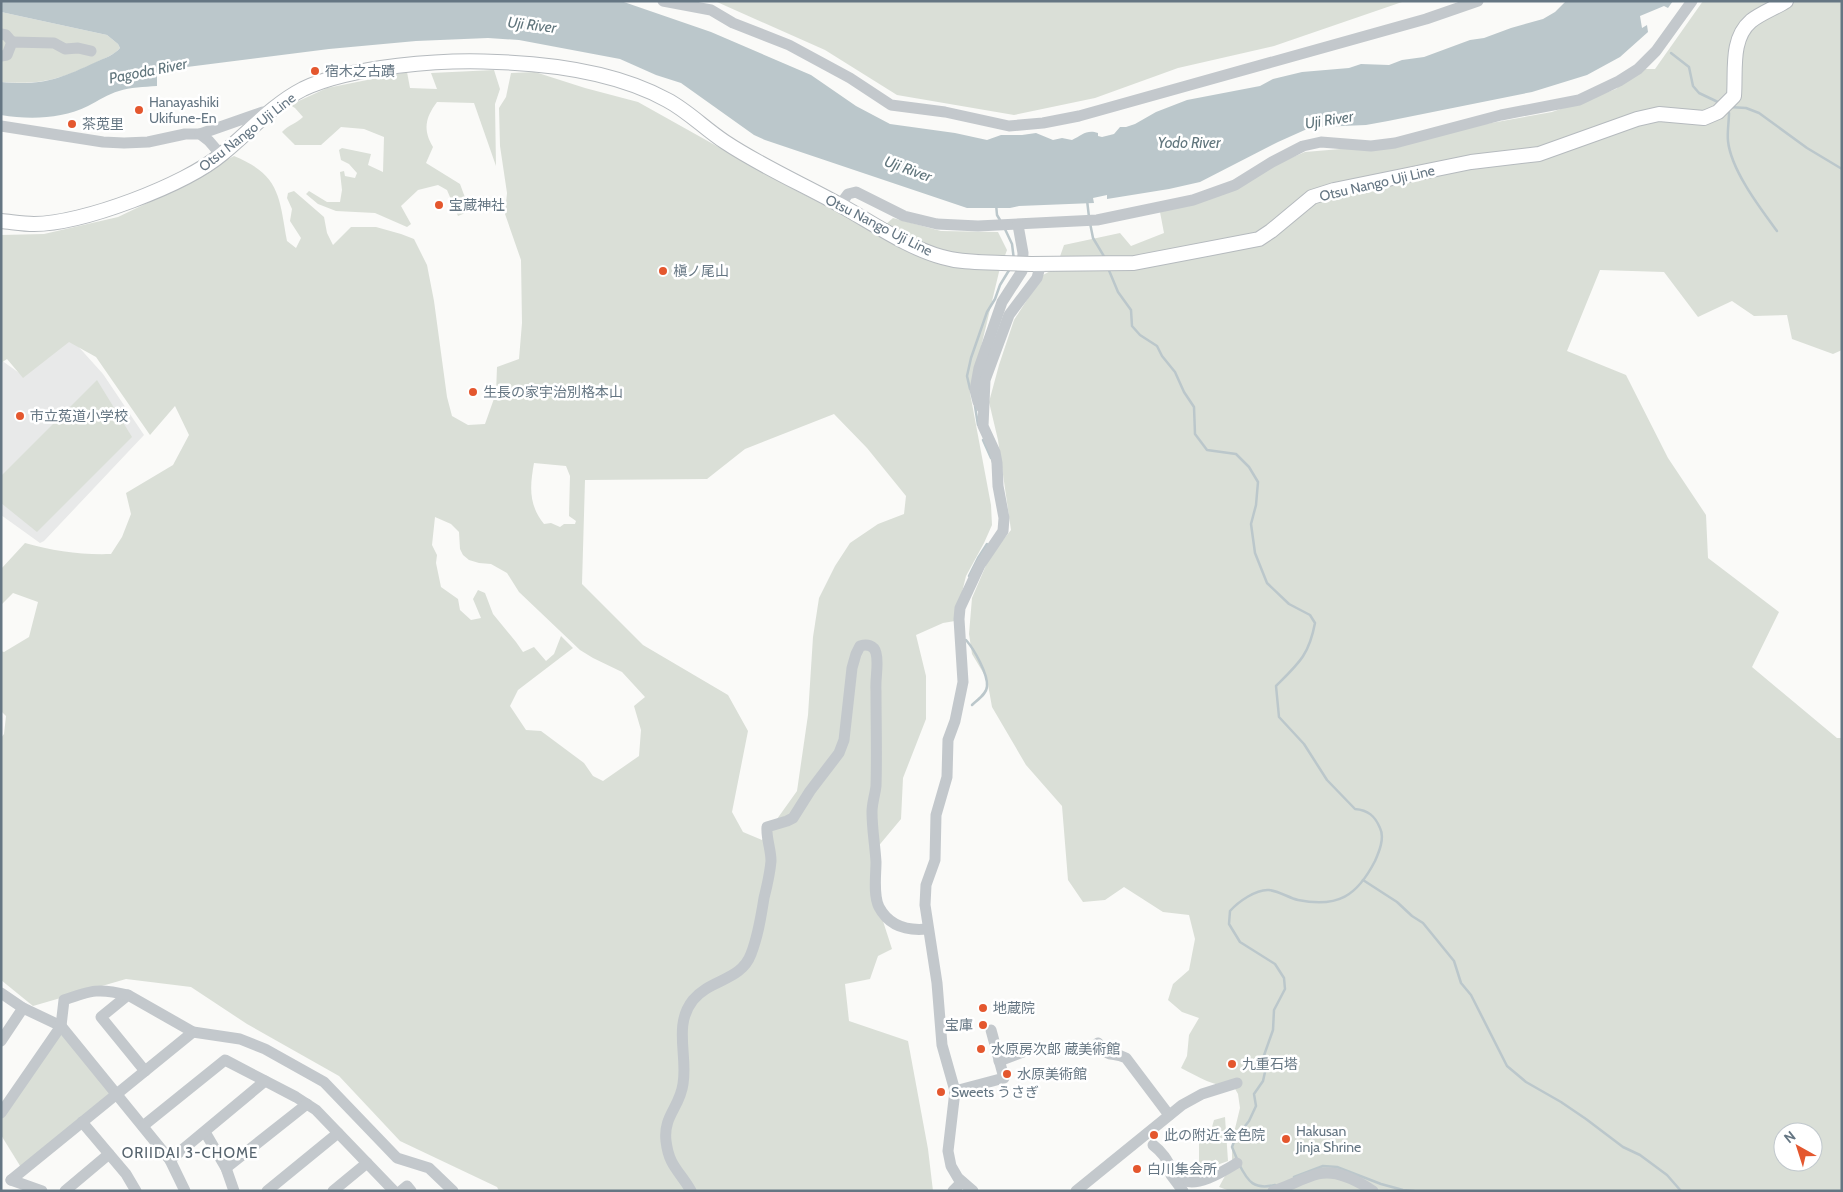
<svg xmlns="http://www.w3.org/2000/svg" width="1843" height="1192" font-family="Cabin,'Noto Sans JP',sans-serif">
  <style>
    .built { fill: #e8e9e9 }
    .green { fill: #dadfd7; fill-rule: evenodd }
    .water { fill: #bbc7cb }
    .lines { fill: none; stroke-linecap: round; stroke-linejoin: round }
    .stream { stroke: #bbc7cb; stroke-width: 2.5 }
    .major-casing { stroke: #b5babe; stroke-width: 16 }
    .minor { stroke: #c3c8cc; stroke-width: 11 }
    .major { stroke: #fff; stroke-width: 14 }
    .major-bridge-casing { stroke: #b5babe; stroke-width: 16; stroke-linecap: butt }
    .major-bridge { stroke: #fff; stroke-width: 14 }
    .poi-dot { fill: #e4572e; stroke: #fff; stroke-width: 2 }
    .labels { text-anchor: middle; stroke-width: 5; stroke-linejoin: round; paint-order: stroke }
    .poi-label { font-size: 14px; fill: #657683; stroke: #fff; text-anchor: start }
    .street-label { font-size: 14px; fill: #657683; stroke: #fff }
    .water-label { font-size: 15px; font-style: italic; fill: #60757c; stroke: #fff }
    .neighbourhood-label { font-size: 15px; letter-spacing: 1px; fill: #57646e; stroke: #fff }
  </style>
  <rect width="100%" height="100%" fill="#fafaf8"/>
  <polygon class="built" points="67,334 103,374 144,435 44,541 40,543 1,515 1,360 22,375"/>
  <g class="green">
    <polygon points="711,1 1405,1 1274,46 1178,68 1095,98 1014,115 897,95 825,50 717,2"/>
    <path d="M1703,1H1842V350L1833,354L1792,339L1787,315L1754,316L1732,301L1698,317L1664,272L1600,270L1567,351L1626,375L1668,458L1706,515L1708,558L1779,612L1752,667L1837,738H1842V1191H1230L1219,1187L1232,1163V1141L1240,1108L1238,1094L1234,1087C1214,1087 1199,1077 1181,1068L1187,1056L1189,1035L1199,1018L1182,1012L1168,1000L1173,984L1189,970L1195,939L1189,915L1163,912L1124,887L1105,900L1083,902L1068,880L1062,806L1026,765L992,707L987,679L972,654L969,634L972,598L990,556L1011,530L998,440L989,402L999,365L1014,320L1043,275L1056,268L1064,245L1120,233L1131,246L1164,233L1160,212L1305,152L1388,145L1480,125L1552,112L1616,89L1638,69H1655ZM1783,1132H1813V1162H1783Z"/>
    <path d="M1,12L107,35L118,44L120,48C113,56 102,59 93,64C58,80 40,85 1,82Z"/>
    <path d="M494,70L500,89L495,104L496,166L474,103L437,102C425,118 423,130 433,147L426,163L460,184L470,211L458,216L447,190L438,185L418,190L401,206L411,224L407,227L375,213L336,211L318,204L306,194L309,191L327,202H340L342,190L340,172L344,171L345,176L355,178L357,173L349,164L341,160L339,150L342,148L371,154L368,165L383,172L384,137L364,129L341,127L321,145H295L282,132C288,125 296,124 303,117L295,108L290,105L327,88L407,72L410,88L437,89L431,73Z"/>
    <path d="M535,72L585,88L638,102L797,191L877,232L893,218L941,231L998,232L1007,250L999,272L970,393L991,505L992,525L984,543L966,576L955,621L943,623L916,635L926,676V719L903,778L901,819L871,855L882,918L892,949L878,956L870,979L845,984L849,1021L908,1041L928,1149L933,1191H499L497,1187L400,1141L339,1076L247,1024L191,987L126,979L33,1006L1,980V738L4,734L6,716L1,711V651L4,652L29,637L38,602L13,593L1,605V569L25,543C53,551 81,555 111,554L122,537L131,514L126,493L173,465L189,435L175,406L150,435L96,357L69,342L23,378L7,359L1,363V235L44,234L118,217L191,182L218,164L234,156C280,175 279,196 287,241L296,248L301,238L290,221L292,209L287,198L288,193L294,191L324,217L327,233L333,245L351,227H376L401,234L414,239L427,265L434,301L447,397L452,416L468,425L485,424L496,393L497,367L519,359L522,323L521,260L505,214L507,193L500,146L499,108L506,97L511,73ZM834,414L867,448L906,496L904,514L878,524L850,543L835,566L819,598L813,637L808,715L797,791L762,840L743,832L732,812L748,731L728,695L643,645L582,584L585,480L707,479L745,449ZM534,463L566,466L570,476L569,516L576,521L575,524H564L560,527L551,523L544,524C528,504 530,486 534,463ZM435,517L451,524L459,532L460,549L463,555L469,560L479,563L491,564L507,573L519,592L580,650L593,658L622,672L645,697L634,706L641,730L639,756L603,781L593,776L584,763L541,731L526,730L510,706L518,690L573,648L561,636L554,654L546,661L534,647L523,652L516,642L493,614L485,593L478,590L473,599L481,618L471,620L460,610L458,599L441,587L436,563L437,555L432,545Z"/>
    <polygon points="97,380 132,437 37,532 1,503 1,476"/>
    <polygon points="61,1030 109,1092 109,1097 22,1169 1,1135 1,1118"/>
    <polygon points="1225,1117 1228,1161 1217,1165 1199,1167 1199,1134 1212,1127 1214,1120"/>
  </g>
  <path class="water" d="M1,1H621L711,32L811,75L856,106L890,124L955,133L987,140L1001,135H1022L1036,133L1053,140L1062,138L1072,140C1082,135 1087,129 1098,133V136L1102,137L1114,134L1120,127H1126L1135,124L1156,112L1187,100L1260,86L1273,79L1302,72L1349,68L1361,64L1389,65L1402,60L1424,57L1470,40L1484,38L1511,28L1543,19L1555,12L1566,1H1673L1668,8L1664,6L1640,16L1642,28L1647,25L1648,32L1620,57L1587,75L1532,92L1388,121L1366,125L1319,127L1307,129L1278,142L1200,182L1169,189L1107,199V195L1093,198L1094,203L1019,206L1010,208H967L765,140L754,135L681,83L656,75L620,59L519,40L488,38L416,41L329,49L187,67L157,74V86C144,87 130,87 119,91C108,94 98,101 88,106C61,119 30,120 1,115V82C43,86 59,79 96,62C105,58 114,55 120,48L118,44L107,35L1,12Z"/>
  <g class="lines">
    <g class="stream">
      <polyline points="1671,53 1689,67 1693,86 1699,93 1720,103"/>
      <polyline points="1729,107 1746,108 1759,113 1807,148 1842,169"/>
      <path d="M1727,111L1729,113C1729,122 1727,132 1728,141C1731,170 1760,208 1777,231"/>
      <polyline points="1087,200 1089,217"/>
      <polyline points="996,204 997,215 1000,220"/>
      <polyline points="1090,223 1093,238 1105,258"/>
      <polyline points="1004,227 1012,244 1014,260"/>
      <path d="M1108,268L1118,292L1131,310L1132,326L1140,335L1157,346L1162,356L1175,372L1184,392L1194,407L1195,434L1207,450L1236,454L1249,467L1258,482L1256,505L1251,524L1255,553L1267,583L1289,604L1310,615L1315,623C1309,655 1299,663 1276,686L1279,717L1304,744L1327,780L1355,809C1368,810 1375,816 1380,828C1385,838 1379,852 1375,861C1357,896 1338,908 1298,900C1289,898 1279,891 1269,890C1256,889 1238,902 1230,911L1229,924L1240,942L1275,964L1284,978L1285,989L1274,1010L1273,1030L1262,1061L1265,1072L1263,1081L1254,1094L1256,1106L1249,1121L1235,1139L1232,1147L1237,1159"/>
      <polyline points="970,389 967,376 971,358 987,312 995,299 1000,285 1011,267"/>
      <polyline points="975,406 978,425"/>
      <polyline points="983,440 991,458"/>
      <polyline points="969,576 978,558 987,544"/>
      <path d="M966,640C974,649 988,674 987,686C987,694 977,700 972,705"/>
      <polyline points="1363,880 1397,902 1412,916 1423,923 1454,961 1461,983 1471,995 1507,1066 1526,1082 1561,1102 1586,1119 1623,1147 1640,1155 1667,1175 1681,1191"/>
      <path d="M1239,1164C1248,1182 1254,1190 1275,1185"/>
      <polyline points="1294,1177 1323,1166 1337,1167 1381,1184 1403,1190 1414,1191"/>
    </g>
    <g class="major-casing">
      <g id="major">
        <path d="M1,221C12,222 23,224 34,224C82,224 185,185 222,154C249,132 272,105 303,89C351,66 444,59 497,62C552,64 618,73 667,100C688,111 705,129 725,142C761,166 802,184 840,205C871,222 908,248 942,257C962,263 982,262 1002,263"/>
        <path d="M1031,264L1134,263L1259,239L1271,231L1312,197L1334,190L1471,162L1539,154L1637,119L1659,114L1704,118L1718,112L1734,96C1736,71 1730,39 1751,21C1761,13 1775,8 1786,1"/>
      </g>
    </g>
    <g class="minor">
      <polyline points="663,1 711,10 733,23 789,45 850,78 891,105 945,112 1009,126 1043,123 1079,116 1426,19 1478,1"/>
      <polyline points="1,34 6,35 12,42"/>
      <polyline points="1,56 7,55 12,42 54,43 65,49 78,48 91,51"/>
      <polyline points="1,126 103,142 124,143 148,142 185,134 200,134 209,141 221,155"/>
      <polyline points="200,134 263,112 269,113"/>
      <polyline points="840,205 848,194 856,192 904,216 937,224 978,226 1097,220 1193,200 1235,185 1272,162 1303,146 1321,142 1371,146 1395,143 1501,115 1579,100 1619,81 1638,69 1656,51 1692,1"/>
      <polyline points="982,408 978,402 975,390 979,368 1002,302 1022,271 1023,253 1018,225"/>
      <polyline points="1,993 23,1008 61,1026 170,1160 185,1191"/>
      <polyline points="1,1041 23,1008"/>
      <path d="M1098,1043C1111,1061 1111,1050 1126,1058L1169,1115"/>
      <polyline points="999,1061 1036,1047"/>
      <polyline points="145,1071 101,1017 128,995 193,1032 240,1039 265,1049 324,1082 397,1158 429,1168 453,1191"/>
      <polyline points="955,1091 1004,1078 991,1030"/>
      <path d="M1,1113L61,1026L64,1000C92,990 99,988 128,995"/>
      <polyline points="82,1122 126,1174 136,1191"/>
      <polyline points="143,1126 225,1060 296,1097 316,1110 394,1191"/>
      <polyline points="205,1132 226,1168 234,1191"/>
      <path d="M1153,1145C1157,1148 1161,1152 1164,1156C1169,1163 1173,1172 1180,1178C1194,1190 1224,1171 1237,1163"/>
      <polyline points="170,1160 265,1081"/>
      <polyline points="226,1168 307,1104"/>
      <polyline points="1171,1175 1183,1191"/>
      <polyline points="11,1180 193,1032"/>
      <polyline points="11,1180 42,1191"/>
      <polyline points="65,1191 109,1154"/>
      <polyline points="267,1191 338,1133"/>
      <polyline points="333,1191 367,1163"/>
      <polyline points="401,1191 407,1186 411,1191"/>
      <path d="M691,1191C680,1171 669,1167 666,1141C663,1116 680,1107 683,1084C688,1056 673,1025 693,1000C710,979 741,981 751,954C758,936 761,917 764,898C767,886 770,873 771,861C771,849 766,838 767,827L787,821L793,818L810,791L839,753L844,740L852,668L856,654L860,646C867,644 874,645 876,653C879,664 875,678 876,691C876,723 877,754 876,786C875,795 872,803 872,812C872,829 875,845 876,862C876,875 873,895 879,907C889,926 907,931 927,929"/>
      <polyline points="953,1191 962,1182"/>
      <polyline points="973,1191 958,1178 951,1166 948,1151 955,1091 942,1045 937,983 925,905 926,885 935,860 936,815 947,777 948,740 955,721 963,682 959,619 960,608 980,565 1003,531 1004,518 998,486 997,463 995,452 983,426 985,380 1009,315 1037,278 1041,263"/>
      <polyline points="1076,1191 1182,1105 1202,1094 1237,1083"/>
      <path d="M1273,1191C1288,1187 1302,1178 1318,1174C1337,1169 1358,1181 1373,1191"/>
    </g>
    <use href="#major" class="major"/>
    <g class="major-bridge-casing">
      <polyline id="major-bridge" points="1002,263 1031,264"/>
    </g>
    <use href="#major-bridge" class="major-bridge"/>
  </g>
  <g class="poi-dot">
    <circle cx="315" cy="71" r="5"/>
    <circle cx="139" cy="110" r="5"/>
    <circle cx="72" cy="124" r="5"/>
    <circle cx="439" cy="205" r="5"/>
    <circle cx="663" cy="271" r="5"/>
    <circle cx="473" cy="392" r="5"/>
    <circle cx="20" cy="416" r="5"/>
    <circle cx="983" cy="1008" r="5"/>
    <circle cx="983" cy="1025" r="5"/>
    <circle cx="981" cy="1049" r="5"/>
    <circle cx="1232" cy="1064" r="5"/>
    <circle cx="1007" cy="1074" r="5"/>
    <circle cx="941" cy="1092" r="5"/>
    <circle cx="1154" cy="1135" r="5"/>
    <circle cx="1286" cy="1139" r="5"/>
    <circle cx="1137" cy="1169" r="5"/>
  </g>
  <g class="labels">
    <g class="poi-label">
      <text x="325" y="76">宿木之古蹟</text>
      <text x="149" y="107">Hanayashiki<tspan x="149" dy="16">Ukifune-En</tspan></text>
      <text x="82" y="129">茶莵里</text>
      <text x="449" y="210">宝蔵神社</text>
      <text x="673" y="276">槇ノ尾山</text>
      <text x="483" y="397">生長の家宇治別格本山</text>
      <text x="30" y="421">市立菟道小学校</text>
      <text x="993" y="1013">地蔵院</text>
      <text x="973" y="1030" text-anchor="end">宝庫</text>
      <text x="991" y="1054">水原房次郎 蔵美術館</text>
      <text x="1242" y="1069">九重石塔</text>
      <text x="1017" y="1079">水原美術館</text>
      <text x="951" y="1097">Sweets うさぎ</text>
      <text x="1296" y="1136">Hakusan<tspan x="1296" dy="16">Jinja Shrine</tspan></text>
      <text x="1164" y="1140">此の附近 金色院</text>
      <text x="1147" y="1174">白川集会所</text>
    </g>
    <g class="street-label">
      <text transform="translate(247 132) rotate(-38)" y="5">Otsu Nango Uji Line</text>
      <text transform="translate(1377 183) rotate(-13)" y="5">Otsu Nango Uji Line</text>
      <text transform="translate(879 225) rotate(27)" y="5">Otsu Nango Uji Line</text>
    </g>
    <g class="water-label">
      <text transform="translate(532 25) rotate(7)" y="5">Uji River</text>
      <text transform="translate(148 71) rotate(-11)" y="5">Pagoda River</text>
      <text transform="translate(1329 120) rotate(-9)" y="5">Uji River</text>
      <text x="1189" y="148">Yodo River</text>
      <text transform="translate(908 169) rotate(20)" y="5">Uji River</text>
    </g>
    <g class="neighbourhood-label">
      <text x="190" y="1158">ORIIDAI 3-CHOME</text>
    </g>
  </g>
  <rect width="1843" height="1192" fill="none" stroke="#657683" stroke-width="5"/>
  <g transform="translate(1798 1147) rotate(321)"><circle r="24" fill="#ffffff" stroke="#c1c8cd"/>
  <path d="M0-4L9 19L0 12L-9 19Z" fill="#e4572e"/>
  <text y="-8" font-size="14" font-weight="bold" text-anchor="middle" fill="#657683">N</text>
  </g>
</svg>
